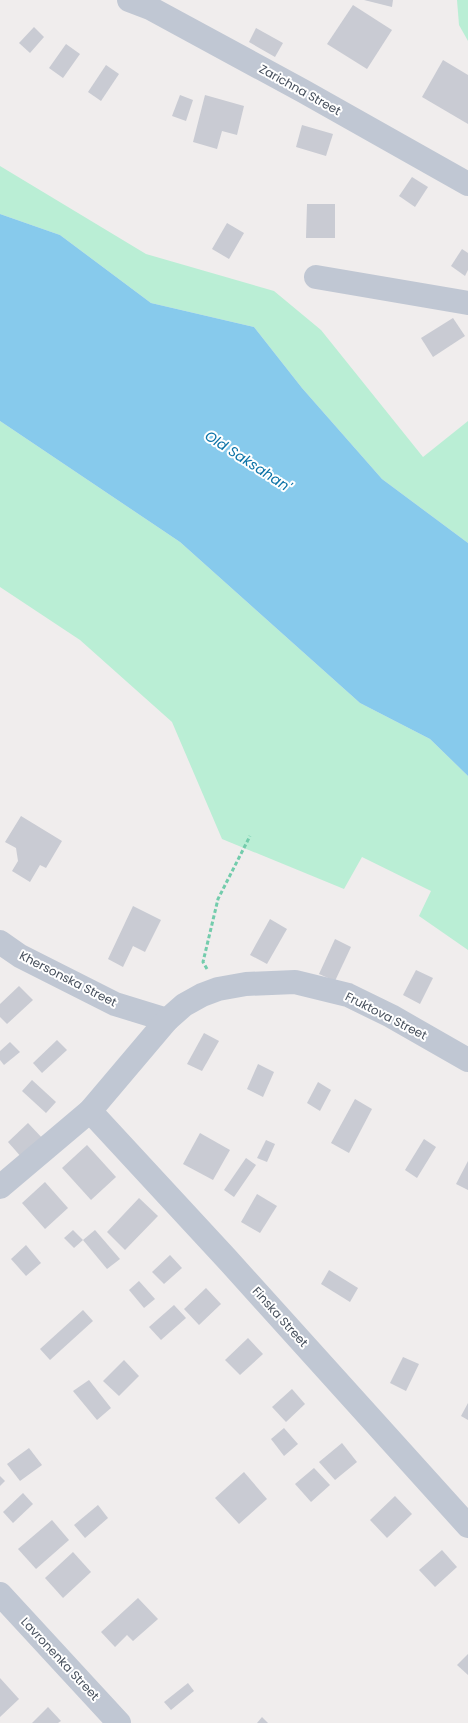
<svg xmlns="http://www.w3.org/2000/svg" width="468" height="1723" font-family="Poppins,sans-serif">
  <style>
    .green { fill: #baeed5 }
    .water { fill: #87caec }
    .building { fill: #c9cbd3 }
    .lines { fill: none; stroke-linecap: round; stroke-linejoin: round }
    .path { stroke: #73ccac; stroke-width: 3; stroke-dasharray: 4 2.5; stroke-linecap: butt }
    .minor { stroke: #c0c7d3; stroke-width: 24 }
    .labels { text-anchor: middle; stroke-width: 4; stroke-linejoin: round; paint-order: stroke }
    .street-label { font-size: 12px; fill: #454e5b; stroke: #fff }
    .water-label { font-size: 14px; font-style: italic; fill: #0c73a7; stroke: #fff }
  </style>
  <rect width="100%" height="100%" fill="#f0eded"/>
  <g class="green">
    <polygon points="457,0 468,0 468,41 459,25"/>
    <polygon points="0,166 146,254 274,291 321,330 423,457 468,421 468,543 382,479 302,388 254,327 151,303 60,235 0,214"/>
    <polygon points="0,421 180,542 360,703 430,739 468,776 468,950 419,916 431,891 362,857 344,889 222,839 172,722 80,640 0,587"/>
  </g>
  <polygon class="water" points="0,214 60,235 151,303 254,327 302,388 382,479 468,543 468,776 430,739 360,703 180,542 0,421"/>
  <g class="building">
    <polygon points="364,0 393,0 392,7"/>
    <polygon points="353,5 392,30 367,69 327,44"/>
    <polygon points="34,27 44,37 30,53 19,43"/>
    <polygon points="256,28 283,43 275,57 249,42"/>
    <polygon points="66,44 80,54 63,78 49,68"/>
    <polygon points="443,60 468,75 468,124 422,97"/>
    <polygon points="106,65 119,74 101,101 88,92"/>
    <polygon points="180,95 193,100 186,121 172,116"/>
    <polygon points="205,95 244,106 237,135 222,131 217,149 193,142"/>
    <polygon points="302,125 333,134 326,156 296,147"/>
    <polygon points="412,177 428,187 415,207 399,196"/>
    <polygon points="307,204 335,204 335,238 306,238"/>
    <polygon points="227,223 244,233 229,259 212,249"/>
    <polygon points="462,249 468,253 468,270 465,276 451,266"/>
    <polygon points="453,318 465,336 433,357 421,338"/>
    <polygon points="21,816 62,841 46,868 40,865 30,882 12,871 18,861 16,848 5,842"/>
    <polygon points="133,906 161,920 145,952 133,946 123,967 108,959"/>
    <polygon points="270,919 287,929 267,964 250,955"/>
    <polygon points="335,939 351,947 335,981 319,974"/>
    <polygon points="416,970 433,978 420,1004 403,995"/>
    <polygon points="19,986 33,1000 7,1024 0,1017 0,1004"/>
    <polygon points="204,1033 219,1041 202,1071 187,1064"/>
    <polygon points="57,1040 67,1050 42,1073 33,1063"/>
    <polygon points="10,1042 20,1052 4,1065 0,1060 0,1051"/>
    <polygon points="258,1064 274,1072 263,1097 247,1089"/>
    <polygon points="32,1080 56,1102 46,1113 22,1091"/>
    <polygon points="318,1082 331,1090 320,1111 307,1103"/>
    <polygon points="355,1099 372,1109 349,1153 331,1143"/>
    <polygon points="28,1123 44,1140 23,1159 8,1142"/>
    <polygon points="200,1133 230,1150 213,1180 183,1164"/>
    <polygon points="424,1139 436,1147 417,1178 405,1170"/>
    <polygon points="266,1140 275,1144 267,1162 257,1158"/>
    <polygon points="87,1145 116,1177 91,1200 62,1168"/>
    <polygon points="246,1158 256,1165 234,1197 224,1190"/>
    <polygon points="468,1161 468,1190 456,1184"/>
    <polygon points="45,1182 68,1208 45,1229 22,1203"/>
    <polygon points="257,1194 277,1206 260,1233 241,1222"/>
    <polygon points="139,1198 158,1216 125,1250 107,1232"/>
    <polygon points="73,1230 83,1240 74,1248 64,1238"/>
    <polygon points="95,1230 120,1259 107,1269 83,1240"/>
    <polygon points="26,1245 41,1263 26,1276 11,1259"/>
    <polygon points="170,1255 182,1268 164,1284 152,1272"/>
    <polygon points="329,1270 358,1288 350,1302 321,1284"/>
    <polygon points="139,1281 155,1299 144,1308 129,1290"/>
    <polygon points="206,1288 221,1304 199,1325 184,1309"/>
    <polygon points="174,1305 186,1318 161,1340 149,1327"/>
    <polygon points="83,1310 93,1321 50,1360 40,1349"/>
    <polygon points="248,1338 263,1354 240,1375 225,1360"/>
    <polygon points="403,1357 419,1364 406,1391 390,1383"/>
    <polygon points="124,1360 139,1376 119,1396 103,1381"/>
    <polygon points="89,1380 111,1408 97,1420 73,1391"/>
    <polygon points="292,1389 305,1404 286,1422 272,1407"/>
    <polygon points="468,1403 468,1420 461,1416"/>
    <polygon points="284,1428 298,1444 284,1456 271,1439"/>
    <polygon points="342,1443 357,1462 335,1480 319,1462"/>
    <polygon points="29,1448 42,1465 20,1481 7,1464"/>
    <polygon points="314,1468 330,1485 311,1502 295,1484"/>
    <polygon points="244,1472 267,1499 239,1524 215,1498"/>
    <polygon points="0,1476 5,1481 0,1486"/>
    <polygon points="23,1493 33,1504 13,1523 3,1512"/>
    <polygon points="395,1496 412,1514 387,1538 370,1520"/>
    <polygon points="98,1505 108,1518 85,1538 74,1525"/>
    <polygon points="52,1520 69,1540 36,1569 18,1549"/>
    <polygon points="442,1550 457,1567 435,1587 419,1570"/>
    <polygon points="73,1552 91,1572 63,1598 45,1578"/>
    <polygon points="138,1598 158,1619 133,1641 127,1635 115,1647 101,1632"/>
    <polygon points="468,1654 468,1675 457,1665"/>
    <polygon points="0,1678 19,1699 0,1717"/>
    <polygon points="188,1683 194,1691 171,1710 164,1702"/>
    <polygon points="48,1707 61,1721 58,1723 32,1723"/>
    <polygon points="262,1717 268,1723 257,1723"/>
  </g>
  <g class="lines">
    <polyline class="path" points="207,969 203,962 218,899 250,836"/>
    <g class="minor">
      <polyline points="129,0 150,8 303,91 468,184"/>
      <polyline points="316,277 468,303"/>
      <polyline points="0,942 20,956 115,1004 167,1020"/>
      <polyline points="90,1111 226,1258 468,1526"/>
      <polyline points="0,1187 90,1111 167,1020 184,1005 202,995 218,989 246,984 295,982 348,995 391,1016 468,1060"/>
      <polyline points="0,1594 119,1723"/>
    </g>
  </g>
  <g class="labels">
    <g class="street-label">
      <text transform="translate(300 90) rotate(29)" y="4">Zarichna Street</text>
      <text transform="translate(68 979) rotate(27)" y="4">Khersonska Street</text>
      <text transform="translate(386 1016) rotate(27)" y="4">Fruktova Street</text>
      <text transform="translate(280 1317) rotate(48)" y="4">Finska Street</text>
      <text transform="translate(60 1659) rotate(47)" y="4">Lavronenka Street</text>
    </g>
    <g class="water-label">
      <text transform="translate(248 461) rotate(33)" y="5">Old Saksahan'</text>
    </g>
  </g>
</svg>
